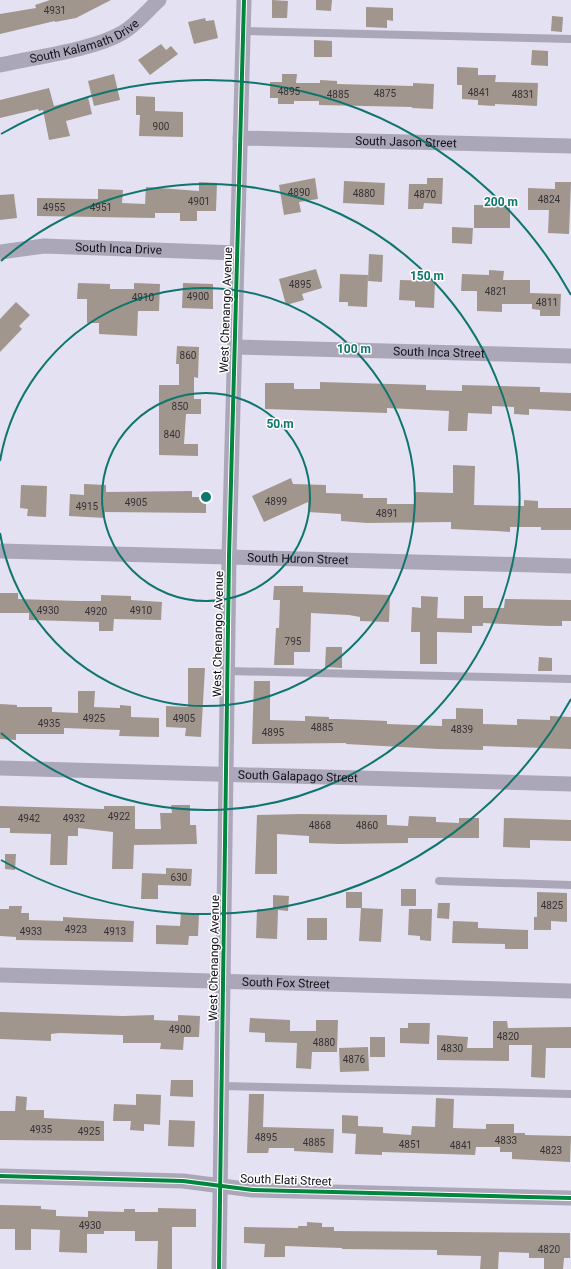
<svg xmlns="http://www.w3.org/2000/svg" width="571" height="1269" font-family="Roboto,sans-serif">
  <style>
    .building { fill: #a1968d }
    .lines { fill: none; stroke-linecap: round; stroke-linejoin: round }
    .service { stroke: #aba7b9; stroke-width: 8 }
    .minor { stroke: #aba7b9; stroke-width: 15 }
    .cycleway-casing { stroke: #fff; stroke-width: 6 }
    .cycleway { stroke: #00873e; stroke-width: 4 }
    .ring { fill: none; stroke: #0f766e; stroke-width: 2 }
    .labels { text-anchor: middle; stroke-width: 3; stroke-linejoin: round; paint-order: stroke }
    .number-label { font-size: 10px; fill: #363237 }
    .street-label { font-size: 12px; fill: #13101a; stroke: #fff }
    .centre { fill: #0f766e; stroke: #fff; stroke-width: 2 }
    .ring-label { font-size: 12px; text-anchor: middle; font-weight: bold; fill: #0f766e; stroke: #fff; stroke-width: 3; stroke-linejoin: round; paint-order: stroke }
  </style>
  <rect width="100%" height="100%" fill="#e4e1f2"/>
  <g class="building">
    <polygon points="50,0 111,0 76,18 55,22 55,21 0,34 0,14 36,8 35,5"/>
    <polygon points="272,0 288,1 287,18 272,18"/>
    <polygon points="316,0 332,0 331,11 316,10"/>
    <polygon points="366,7 393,8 393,21 387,20 387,28 366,27"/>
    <polygon points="552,16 563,17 562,32 551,31"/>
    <polygon points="205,18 206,21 214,20 218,38 194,44 188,22"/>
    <polygon points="314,40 332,41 332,57 314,57"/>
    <polygon points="161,44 166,50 171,46 178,54 150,75 138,60"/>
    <polygon points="532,50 548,51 548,66 531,65"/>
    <polygon points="457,67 478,68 478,75 496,75 495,82 538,83 537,106 495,104 495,106 478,105 478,100 462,99 462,85 457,85"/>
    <polygon points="114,74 120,100 94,106 88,81"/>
    <polygon points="282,74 297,74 296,83 320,83 320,80 337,81 337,84 413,86 413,83 434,84 433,109 412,108 412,107 319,105 319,101 294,101 294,104 278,104 278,98 270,98 270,82 282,82"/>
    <polygon points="49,88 54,106 88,97 92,114 66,121 70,136 49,140 43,110 39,111 38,109 0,118 0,100"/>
    <polygon points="136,96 155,97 155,111 183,112 183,137 139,136 140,115 136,115"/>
    <polygon points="315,178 318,199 299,202 301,212 284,215 279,185"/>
    <polygon points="427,178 443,178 442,204 424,203 423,209 408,209 409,184 427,184"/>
    <polygon points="344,181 385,183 384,205 343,203"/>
    <polygon points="199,182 217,183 216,211 197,211 197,221 180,221 180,213 155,213 155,218 37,216 37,198 98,199 98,189 123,190 122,203 145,204 146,187 199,191"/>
    <polygon points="555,182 571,182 569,234 548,233 549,210 528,210 528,188 555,189"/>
    <polygon points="14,194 17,218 0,220 0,195"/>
    <rect x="474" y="205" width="36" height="23"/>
    <polygon points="452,227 473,228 472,244 452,243"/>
    <polygon points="369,254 383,255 382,282 368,281"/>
    <polygon points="316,269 322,288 302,294 304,300 286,305 279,279"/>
    <polygon points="489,270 504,271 503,280 530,280 530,293 561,294 560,316 540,316 540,310 532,309 532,304 502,304 502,312 477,311 477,291 461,291 462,274 489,275"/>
    <polygon points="340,274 368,275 367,307 348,306 348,302 339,302"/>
    <polygon points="400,280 435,281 434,308 415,307 415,301 399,300"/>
    <polygon points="78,283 110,284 110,289 134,289 134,283 160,284 159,311 138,311 137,336 99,334 99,323 87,323 87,299 77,299"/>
    <polygon points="183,283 213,284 213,309 182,308"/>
    <polygon points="16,302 30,315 19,326 22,329 0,352 0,319"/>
    <polygon points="177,346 199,347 198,378 194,377 194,399 201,399 201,414 186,414 184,444 198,444 198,456 159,455 159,385 179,385 179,364 176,364"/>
    <polygon points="320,382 426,385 426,390 462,391 462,385 540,387 540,392 571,393 571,411 529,409 529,415 514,414 514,407 492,406 492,414 468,413 467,431 448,431 449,411 387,408 387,413 265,409 265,383 294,383 294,389 320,389"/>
    <polygon points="453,465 475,466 474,505 524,506 524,500 538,501 538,508 571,508 571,530 541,530 541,527 510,527 510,532 496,531 451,529 451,522 367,523 341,521 341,514 308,512 308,502 264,522 252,496 291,478 293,484 326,485 326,493 363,494 363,498 387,498 387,504 414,504 414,492 453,493"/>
    <polygon points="84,484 106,485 106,492 192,491 192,497 206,497 206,513 105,512 105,518 69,516 70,494 84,495"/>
    <polygon points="21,485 47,486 46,517 27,516 28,509 20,508"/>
    <polygon points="274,586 303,586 303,592 390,595 389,622 360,621 360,617 349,615 311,613 310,652 294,652 294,665 274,665 276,628 279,628 280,600 273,600"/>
    <polygon points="0,593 18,593 18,599 78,601 101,601 101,595 131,596 131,600 162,602 161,620 114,619 113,631 99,631 99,622 29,620 29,613 0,613"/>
    <polygon points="421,596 438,597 437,618 464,619 464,596 483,596 483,608 504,608 505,599 571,600 571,621 562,621 562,626 549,626 483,623 483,626 472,626 472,633 437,632 437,664 420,664 420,632 411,632 412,607 421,608"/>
    <polygon points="326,647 342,647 342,668 325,667"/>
    <polygon points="539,657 552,658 552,671 538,671"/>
    <polygon points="188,668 205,668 201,737 185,736 186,728 166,727 166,706 188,707"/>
    <polygon points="254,681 270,681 270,720 305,721 305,716 329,717 329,719 339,719 387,721 387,724 442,726 442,719 456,719 456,708 483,709 483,724 517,725 517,719 550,720 550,716 571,717 571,749 483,746 483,750 438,749 346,744 346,743 252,744"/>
    <polygon points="78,691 95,691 94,707 120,708 120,705 131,706 131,717 159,718 159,737 119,736 120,730 64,728 64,734 16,734 16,740 0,739 0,704 17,705 17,707 52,707 52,712 78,713"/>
    <polygon points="171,805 190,805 190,825 196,825 197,844 134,845 133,869 112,869 113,832 78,828 78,836 68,836 67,865 50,865 51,834 10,833 10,828 0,828 0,806 104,809 104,806 135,806 135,829 161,829 160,813 172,813"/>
    <polygon points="301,814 387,815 387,825 408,826 409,816 436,817 436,822 459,823 459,818 479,818 479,838 408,838 408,843 339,844 309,843 309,836 277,834 277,874 255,874 257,815"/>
    <polygon points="504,818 571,820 571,841 530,840 530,848 503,847"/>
    <polygon points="5,854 16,854 15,870 5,869"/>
    <polygon points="166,868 192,869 191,886 158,885 158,899 141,899 142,873 166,874"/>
    <rect x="401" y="889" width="15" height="17"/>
    <rect x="346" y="892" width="16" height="16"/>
    <polygon points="537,892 567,893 567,922 551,921 551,930 534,930 534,917 537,917"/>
    <polygon points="273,895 289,896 288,911 278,910 277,939 256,938 257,909 273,909"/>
    <polygon points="438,903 450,903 449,919 437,918"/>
    <polygon points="9,906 22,906 21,913 29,913 29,920 63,921 63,917 134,921 133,942 16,940 16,937 0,936 0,909 9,909"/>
    <polygon points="361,908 383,909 381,942 359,941"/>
    <polygon points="409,909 432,909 431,941 420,940 420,936 408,935"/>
    <polygon points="181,913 199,914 198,936 189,936 188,945 156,944 156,925 180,926"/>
    <rect x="307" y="918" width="20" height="22"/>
    <polygon points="453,921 478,922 478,928 528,930 528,949 505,949 505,944 452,943"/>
    <polygon points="0,1012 123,1016 154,1015 154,1020 178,1021 178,1015 200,1016 199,1037 184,1037 183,1050 160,1049 161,1043 123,1043 123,1035 59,1033 51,1034 51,1041 0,1039"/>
    <polygon points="250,1018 290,1020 290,1031 316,1031 316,1020 338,1020 337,1052 312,1052 311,1069 296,1068 297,1043 265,1042 265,1033 249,1032"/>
    <polygon points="493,1021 507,1021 508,1028 571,1027 571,1048 546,1048 545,1078 531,1077 532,1045 509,1045 509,1061 437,1060 437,1035 468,1037 467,1048 493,1048"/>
    <polygon points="408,1023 430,1023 429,1044 400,1043 400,1028 408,1028"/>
    <rect x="370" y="1037" width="15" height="20"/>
    <polygon points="368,1047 369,1071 340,1072 339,1048"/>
    <polygon points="171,1080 193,1080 193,1097 170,1096"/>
    <polygon points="136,1094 161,1095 160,1125 144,1124 144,1131 130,1130 131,1121 113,1121 114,1104 136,1105"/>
    <polygon points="249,1094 264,1094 263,1127 334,1129 333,1153 294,1151 294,1148 269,1148 268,1153 247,1153"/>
    <polygon points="16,1096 27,1097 26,1110 44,1110 44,1118 104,1121 104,1141 0,1140 0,1111 15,1111"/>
    <polygon points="436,1098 454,1099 453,1128 486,1129 486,1124 514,1124 514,1133 525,1133 525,1135 571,1136 570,1162 512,1159 512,1152 500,1152 500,1147 476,1147 475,1155 382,1152 382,1155 355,1154 356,1134 342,1133 342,1115 358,1116 358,1126 383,1127 383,1133 411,1135 412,1126 435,1127"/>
    <polygon points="169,1120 195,1121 194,1147 168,1146"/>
    <polygon points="0,1205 41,1206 41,1209 56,1210 56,1216 88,1217 88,1211 124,1212 124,1209 135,1209 135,1212 158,1212 158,1208 196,1209 196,1227 172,1227 172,1269 157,1269 158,1241 135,1241 135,1231 104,1231 104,1234 87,1234 87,1253 59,1252 60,1230 31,1229 31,1250 15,1250 15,1229 0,1229"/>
    <polygon points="307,1222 322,1223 322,1227 334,1227 334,1231 570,1233 570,1258 564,1258 563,1269 544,1269 544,1258 529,1258 529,1253 499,1252 498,1269 480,1269 481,1256 437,1255 437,1250 342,1249 342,1248 285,1246 285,1257 264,1257 265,1244 244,1243 244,1227 298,1228 298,1226 307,1226"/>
  </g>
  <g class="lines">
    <g class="service">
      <polyline points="243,31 571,39"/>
      <polyline points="228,671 571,679"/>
      <polyline points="439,881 571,885"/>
      <polyline points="222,1086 571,1094"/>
    </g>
    <g class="minor">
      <path id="s1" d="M0,65C34,57 93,50 122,33C136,25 147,11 159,0"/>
      <path id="s2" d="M240,138L571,146"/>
      <path id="s3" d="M0,252L44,246L237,253"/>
      <path id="s4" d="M235,347L571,356"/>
      <path id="s5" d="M0,551L571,566"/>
      <path id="s6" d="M0,768L571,784"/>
      <path id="s7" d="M0,975L571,991"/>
      <polyline points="0,1176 183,1181 253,1190 571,1198"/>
      <polyline points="219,1269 229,557 244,0"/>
    </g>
    <g class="cycleway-casing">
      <g id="cycleway">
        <polyline points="0,1176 183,1181 253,1190 571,1198"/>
        <polyline points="219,1269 229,557 244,0"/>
      </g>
    </g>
    <use href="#cycleway" class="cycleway"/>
  </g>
  <g class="ring">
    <circle cx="206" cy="497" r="104"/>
    <path d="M0 461A209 209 0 1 1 0 533"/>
    <path d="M1 261A313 313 0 1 1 1 733"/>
    <path d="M571 699A417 417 0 0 1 1 860M1 134A417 417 0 0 1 571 295"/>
  </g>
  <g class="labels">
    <g class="number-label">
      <text x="55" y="14">4931</text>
      <text x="289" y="95">4895</text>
      <text x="479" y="96">4841</text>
      <text x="385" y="97">4875</text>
      <text x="338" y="98">4885</text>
      <text x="523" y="98">4831</text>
      <text x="161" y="130">900</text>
      <text x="299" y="196">4890</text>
      <text x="364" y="197">4880</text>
      <text x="425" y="198">4870</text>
      <text x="549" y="203">4824</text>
      <text x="199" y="205">4901</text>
      <text x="54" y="211">4955</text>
      <text x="101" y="211">4951</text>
      <text x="300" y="288">4895</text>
      <text x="496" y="295">4821</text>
      <text x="198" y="300">4900</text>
      <text x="143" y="301">4910</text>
      <text x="547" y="306">4811</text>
      <text x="188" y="359">860</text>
      <text x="180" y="410">850</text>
      <text x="172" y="438">840</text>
      <text x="276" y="505">4899</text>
      <text x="136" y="506">4905</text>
      <text x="87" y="510">4915</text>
      <text x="387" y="517">4891</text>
      <text x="48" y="614">4930</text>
      <text x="141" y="614">4910</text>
      <text x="96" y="615">4920</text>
      <text x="293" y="645">795</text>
      <text x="94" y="722">4925</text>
      <text x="184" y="722">4905</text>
      <text x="49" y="727">4935</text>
      <text x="322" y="731">4885</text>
      <text x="462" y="733">4839</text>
      <text x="273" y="736">4895</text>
      <text x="119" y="820">4922</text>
      <text x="29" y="822">4942</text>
      <text x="74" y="822">4932</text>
      <text x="320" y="829">4868</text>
      <text x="367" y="829">4860</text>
      <text x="179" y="881">630</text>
      <text x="552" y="909">4825</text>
      <text x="76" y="933">4923</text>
      <text x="31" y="935">4933</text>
      <text x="115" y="935">4913</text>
      <text x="180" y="1033">4900</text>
      <text x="508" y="1040">4820</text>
      <text x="324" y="1046">4880</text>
      <text x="452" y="1052">4830</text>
      <text x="354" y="1063">4876</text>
      <text x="41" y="1133">4935</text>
      <text x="89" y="1135">4925</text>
      <text x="266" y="1141">4895</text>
      <text x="506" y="1144">4833</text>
      <text x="314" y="1146">4885</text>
      <text x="410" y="1148">4851</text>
      <text x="461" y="1149">4841</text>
      <text x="551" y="1154">4823</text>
      <text x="90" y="1229">4930</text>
      <text x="549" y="1253">4820</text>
    </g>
    <g class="street-label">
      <text dy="4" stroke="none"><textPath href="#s1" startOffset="88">South Kalamath Drive</textPath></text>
      <text dy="4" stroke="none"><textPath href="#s2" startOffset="166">South Jason Street</textPath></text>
      <text dy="4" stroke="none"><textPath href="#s3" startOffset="119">South Inca Drive</textPath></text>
      <text transform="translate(226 310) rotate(-88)" y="4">West Chenango Avenue</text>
      <text dy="4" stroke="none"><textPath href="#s4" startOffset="204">South Inca Street</textPath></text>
      <text dy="4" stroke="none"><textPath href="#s5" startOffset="298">South Huron Street</textPath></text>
      <text transform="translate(218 634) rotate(-89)" y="4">West Chenango Avenue</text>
      <text dy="4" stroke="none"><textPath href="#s6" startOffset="298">South Galapago Street</textPath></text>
      <text transform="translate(214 958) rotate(-89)" y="4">West Chenango Avenue</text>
      <text dy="4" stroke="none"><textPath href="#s7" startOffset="286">South Fox Street</textPath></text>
      <text transform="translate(286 1180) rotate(2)" y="4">South Elati Street</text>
    </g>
  </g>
  <circle cx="206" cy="497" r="6" class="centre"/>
  <g class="ring-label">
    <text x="501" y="206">200 m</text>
    <text x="427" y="280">150 m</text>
    <text x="354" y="353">100 m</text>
    <text x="280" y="428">50 m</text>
  </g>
</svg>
